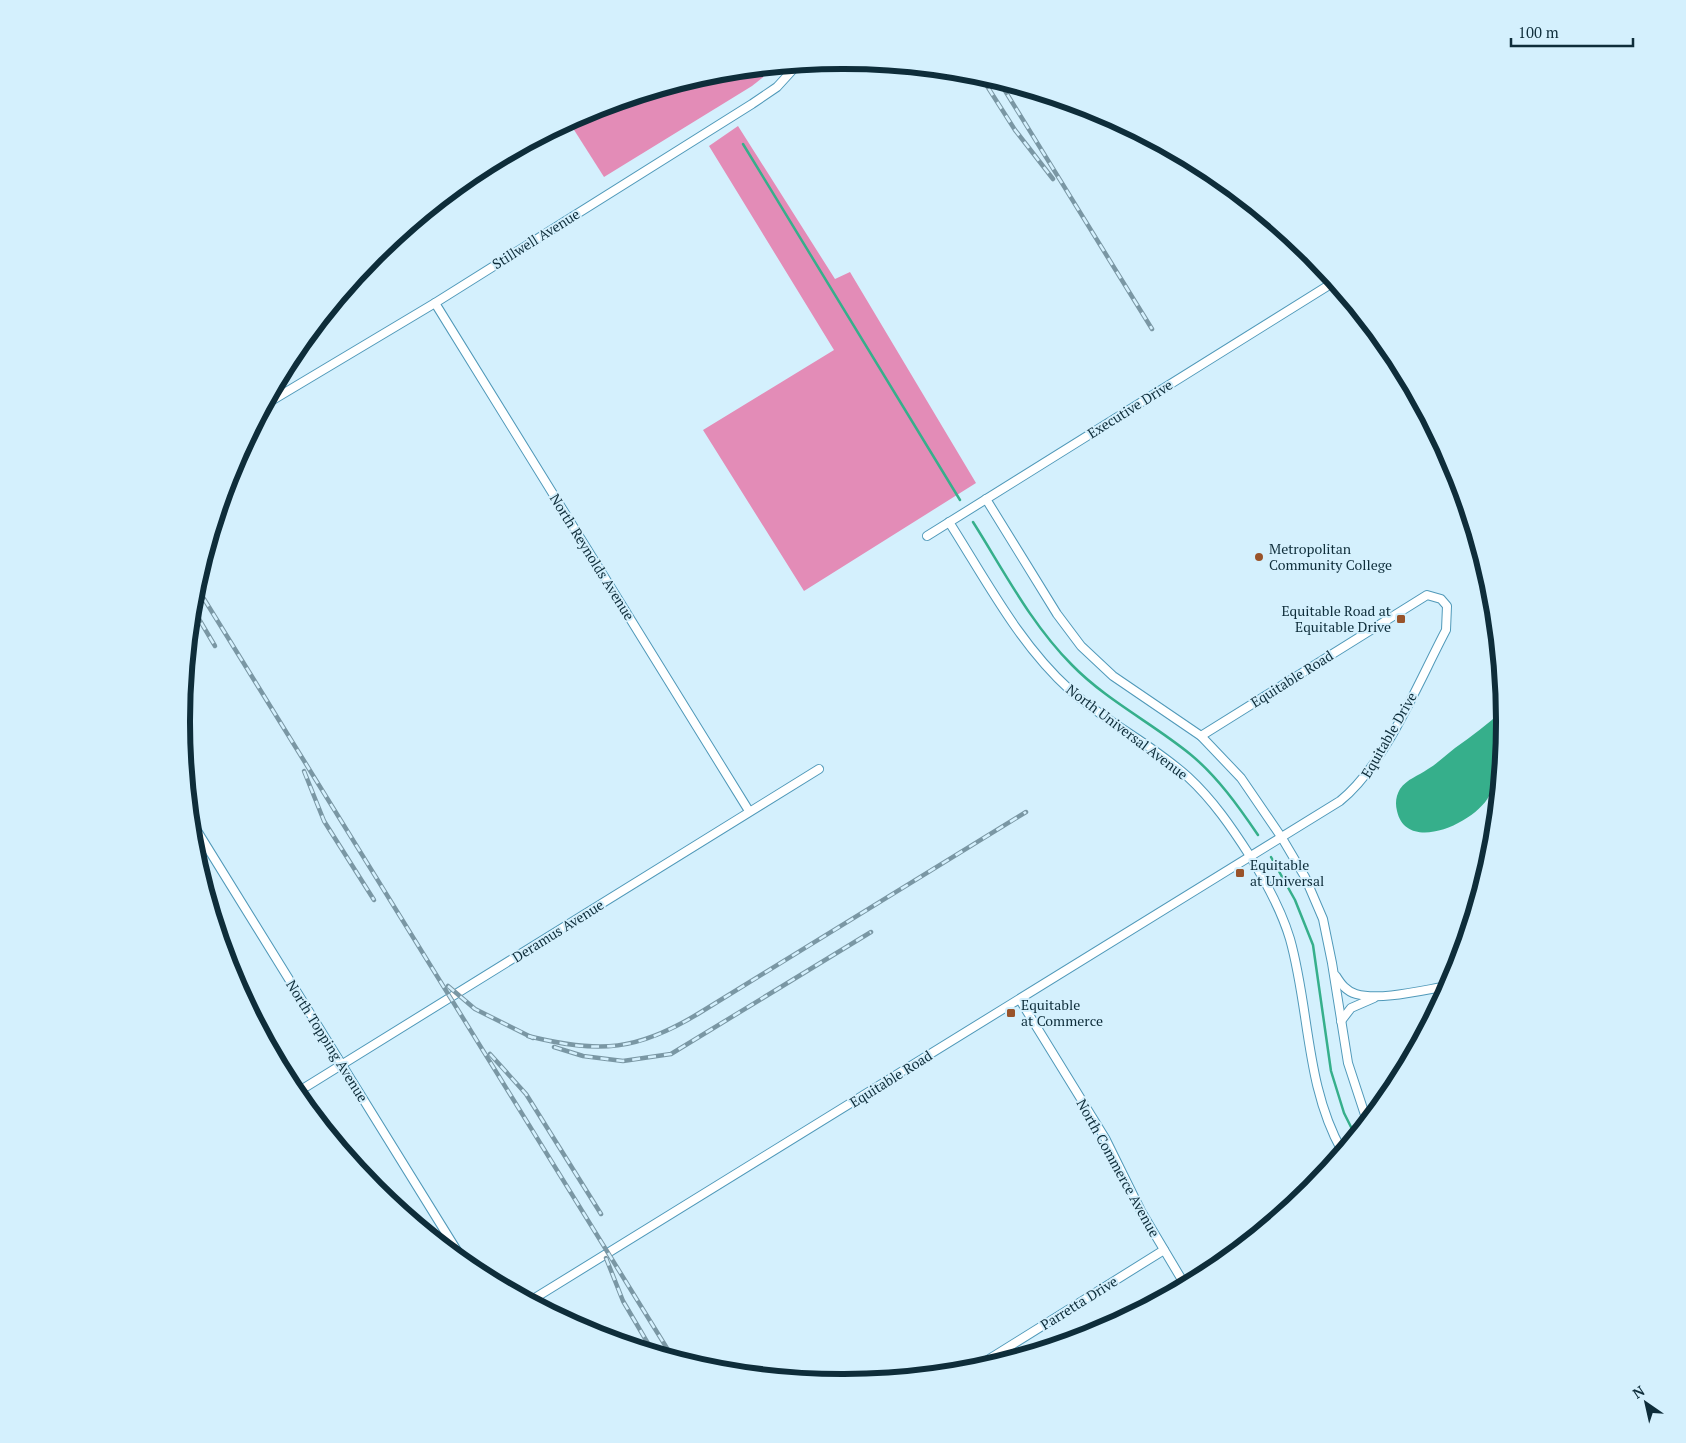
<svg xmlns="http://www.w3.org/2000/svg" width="1686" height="1443" font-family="'PT Serif',serif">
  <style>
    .forest { fill: #e38cb7 }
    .water { fill: #36af8b }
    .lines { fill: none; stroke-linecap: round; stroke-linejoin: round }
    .stream { stroke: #36af8b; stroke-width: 2.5 }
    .street-casing { stroke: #5099b9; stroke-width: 10 }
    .street { stroke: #fff; stroke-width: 8 }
    .rail-casing { stroke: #7a97a4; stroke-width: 4.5 }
    .rail { stroke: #d4f0fd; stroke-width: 2.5; stroke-dasharray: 8; stroke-linecap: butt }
    .poi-dot { fill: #99532a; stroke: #d4f0fd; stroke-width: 2 }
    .labels { text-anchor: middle; stroke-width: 4; stroke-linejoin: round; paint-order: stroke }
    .street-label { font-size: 14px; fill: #0e2d3a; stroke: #d4f0fd }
    .poi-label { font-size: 14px; fill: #0e2d3a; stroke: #d4f0fd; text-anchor: start }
    .rim { fill: none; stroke: #0e2d3a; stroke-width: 6 }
  </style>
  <rect width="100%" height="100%" fill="#d4f0fd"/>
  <g class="forest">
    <polygon points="777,66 752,86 604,177 569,122 590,110 714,73"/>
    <polygon points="738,126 835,279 850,272 976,483 804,591 703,430 834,350 709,146"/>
  </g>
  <path class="water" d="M1503,710L1504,722L1500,766L1494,770C1490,778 1493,788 1489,796C1476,822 1407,855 1397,811C1395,803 1396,796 1400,789C1407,779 1418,776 1428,769C1438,763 1446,755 1455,748C1472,736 1488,724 1503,710Z"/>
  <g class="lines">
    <g class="stream">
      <polyline points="743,144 960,500"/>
      <path d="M973,522C1004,571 1031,624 1072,665C1106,700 1152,723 1190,754C1217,776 1239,807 1258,835"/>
      <polyline points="1271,857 1295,900 1313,945 1331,1071 1344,1113 1355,1135"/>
    </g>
    <g class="street-casing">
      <g id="street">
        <polyline points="435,303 749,811"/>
        <polyline points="266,404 435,303 752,104 777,87 798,64"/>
        <polyline points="986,499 1057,614 1081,646 1113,676 1201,736 1241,778 1282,838 1305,877 1323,919 1332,963 1348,1063 1367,1121"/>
        <path d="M949,522C986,580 1019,644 1070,690C1107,723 1152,744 1188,777C1213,800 1232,828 1250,856C1266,882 1281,909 1290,939C1310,1010 1305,1085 1342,1151"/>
        <polyline points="927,536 1334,282"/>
        <polyline points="191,821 464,1262"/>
        <path d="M1336,976C1341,984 1346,991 1356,994C1380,1001 1423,990 1448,986"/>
        <polyline points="1020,1000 1105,1138 1141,1211 1185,1285"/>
        <polyline points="1341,1021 1351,1008 1374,998"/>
        <polyline points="296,1093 819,769"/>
        <path d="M530,1301L1340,801C1385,765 1418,683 1446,630L1447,606L1441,599L1427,595L1201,736"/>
        <polyline points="970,1371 1164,1250"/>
      </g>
    </g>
    <use href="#street" class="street"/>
    <g class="rail-casing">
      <g id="rail">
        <polyline points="980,75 1015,130 1053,179"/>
        <polyline points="999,81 1152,329"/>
        <polyline points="196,586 673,1358"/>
        <polyline points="193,609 215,646"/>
        <polyline points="304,771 324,821 374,900"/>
        <polyline points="448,986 475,1009 533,1038"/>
        <path d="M528,1036C600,1054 638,1051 701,1012L1026,812"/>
        <polyline points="554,1047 583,1056 623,1061 671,1054 871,932"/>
        <polyline points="490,1054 526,1094 601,1214"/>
        <polyline points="606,1258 623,1301 653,1352"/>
      </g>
    </g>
    <use href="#rail" class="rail"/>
  </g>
  <g class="poi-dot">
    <circle cx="1259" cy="557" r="5"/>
    <rect x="1396" y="614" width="10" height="10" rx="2.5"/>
    <rect x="1235" y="868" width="10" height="10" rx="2.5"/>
    <rect x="1006" y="1008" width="10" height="10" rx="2.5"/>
  </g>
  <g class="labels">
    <g class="street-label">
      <text transform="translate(536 239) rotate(-32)" y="5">Stillwell Avenue</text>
      <text transform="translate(1130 409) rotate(-32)" y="5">Executive Drive</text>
      <text transform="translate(592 557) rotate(58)" y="5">North Reynolds Avenue</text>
      <text transform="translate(1292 679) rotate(-32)" y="5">Equitable Road</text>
      <text transform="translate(1127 732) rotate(37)" y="5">North Universal Avenue</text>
      <text transform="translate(1389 735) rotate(-60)" y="5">Equitable Drive</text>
      <text transform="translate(558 931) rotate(-32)" y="5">Deramus Avenue</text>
      <text transform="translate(327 1041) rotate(58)" y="5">North Topping Avenue</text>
      <text transform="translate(891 1079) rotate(-32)" y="5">Equitable Road</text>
      <text transform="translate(1118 1168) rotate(61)" y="5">North Commerce Avenue</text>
      <text transform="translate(1079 1303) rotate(-32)" y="5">Parretta Drive</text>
    </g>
    <g class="poi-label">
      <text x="1269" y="554">Metropolitan<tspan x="1269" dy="16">Community College</tspan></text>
      <text x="1391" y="616" text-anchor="end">Equitable Road at<tspan x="1391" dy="16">Equitable Drive</tspan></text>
      <text x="1250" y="870">Equitable<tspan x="1250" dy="16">at Universal</tspan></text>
      <text x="1021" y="1010">Equitable<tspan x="1021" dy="16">at Commerce</tspan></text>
    </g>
  </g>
  <path d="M0 0H1686V1443H0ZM842 69H844A652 652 0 0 1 1496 721V722A652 652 0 0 1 844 1374H842A652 652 0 0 1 190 722V721A652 652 0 0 1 842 69Z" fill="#d4f0fd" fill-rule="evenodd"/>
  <path class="rim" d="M842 69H844A652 652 0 0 1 1496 721V722A652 652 0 0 1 844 1374H842A652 652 0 0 1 190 722V721A652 652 0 0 1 842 69Z"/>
  <g transform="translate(1646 1403) rotate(326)" stroke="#d4f0fd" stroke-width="4" paint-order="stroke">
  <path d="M0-4L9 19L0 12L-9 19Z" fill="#0e2d3a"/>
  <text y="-8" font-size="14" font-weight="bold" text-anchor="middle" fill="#0e2d3a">N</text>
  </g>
  <path d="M1511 38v8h122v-8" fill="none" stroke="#0e2d3a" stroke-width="2.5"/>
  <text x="1518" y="38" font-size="15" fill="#0e2d3a" stroke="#d4f0fd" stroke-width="4" paint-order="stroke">100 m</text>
</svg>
